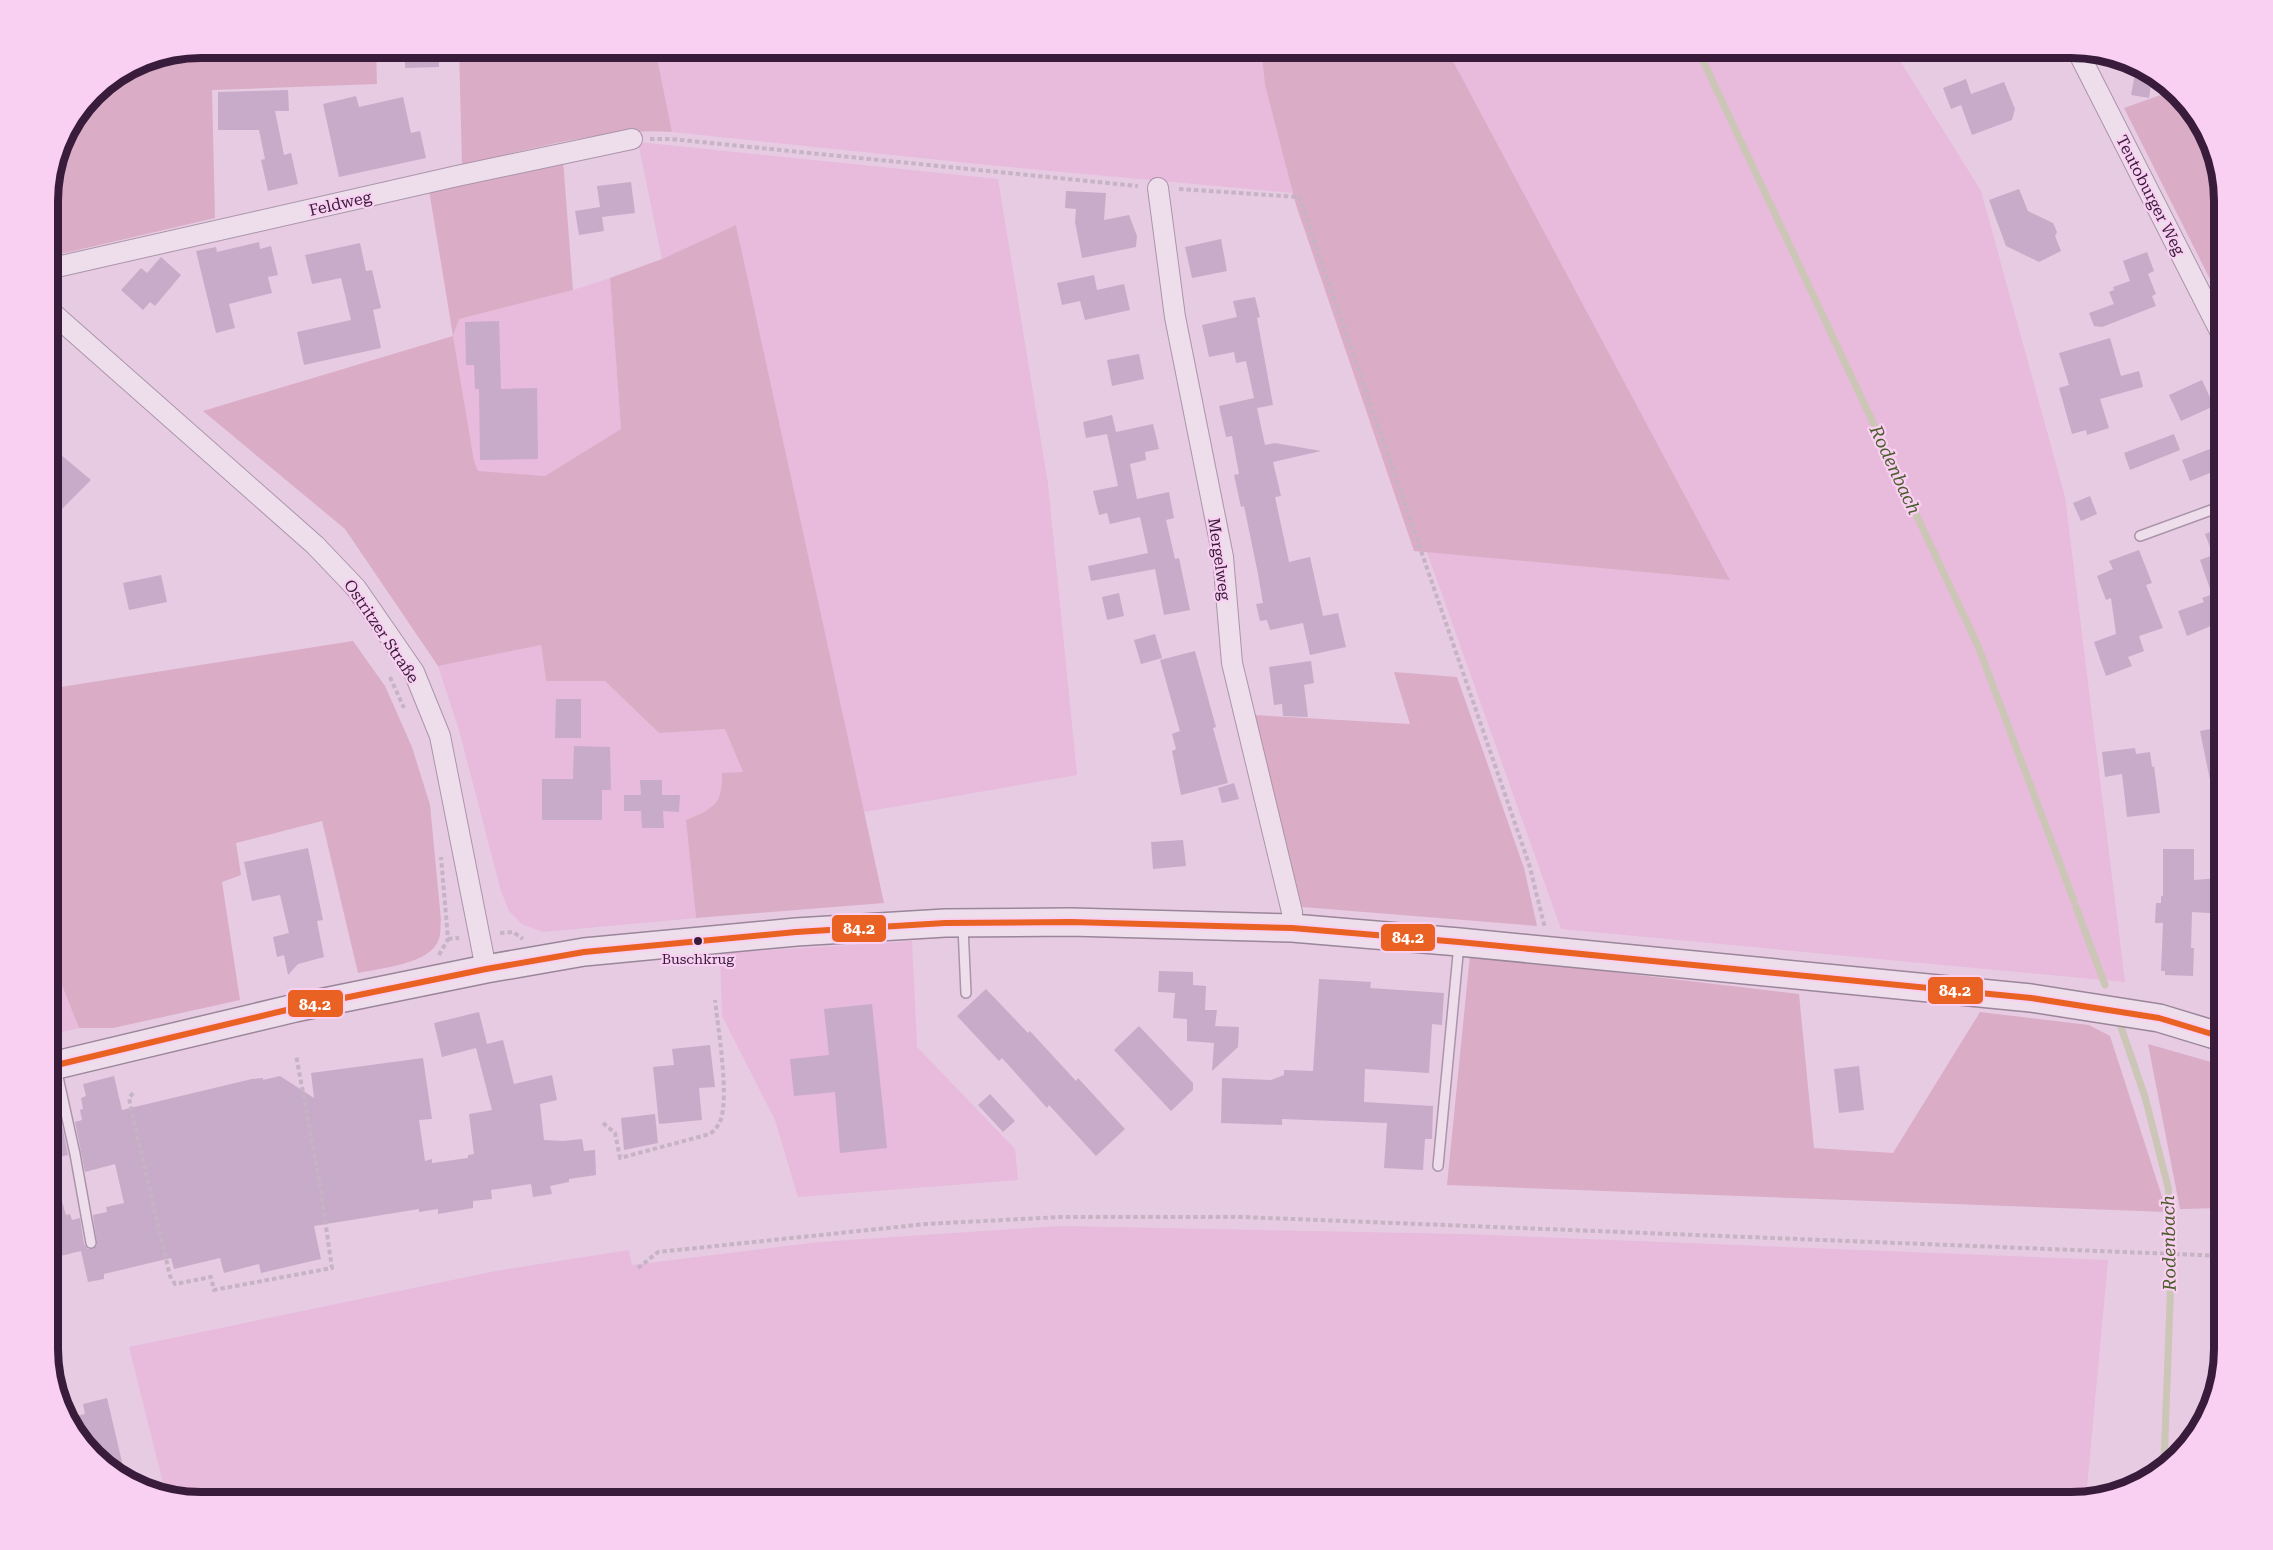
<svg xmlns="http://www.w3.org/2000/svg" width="2273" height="1550" font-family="'Roboto Serif',serif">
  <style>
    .farmland { fill: #e8badc }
    .green { fill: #dbacc6 }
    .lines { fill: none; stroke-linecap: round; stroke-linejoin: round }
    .stream { stroke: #cbc6b6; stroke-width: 7 }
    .building { fill: #c8abc9 }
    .lane-casing { stroke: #ab94aa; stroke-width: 12 }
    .street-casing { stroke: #ab94aa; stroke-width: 22 }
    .secondary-casing { stroke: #9a8599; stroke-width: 30 }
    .path { stroke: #c6b4c4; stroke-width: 4; stroke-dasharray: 4.5 3; stroke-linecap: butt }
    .lane { stroke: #eedeec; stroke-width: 9 }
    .street { stroke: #eedeec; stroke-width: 20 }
    .secondary { stroke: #eedeec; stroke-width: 27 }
    .bus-1-casing { stroke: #f9d0f2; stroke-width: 10 }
    .bus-1 { stroke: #e96123; stroke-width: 6 }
    .bus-dot { fill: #391c3b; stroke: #f9d0f2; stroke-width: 2 }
    .labels { text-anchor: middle; stroke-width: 4.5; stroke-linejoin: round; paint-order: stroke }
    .bus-label { font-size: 14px; fill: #391c3b; stroke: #f9d0f2 }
    .street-label { font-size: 16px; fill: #391c3b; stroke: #f9d0f2 }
    .water-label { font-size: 18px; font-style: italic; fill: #495d29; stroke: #f9d0f2 }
    .rim { fill: none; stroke: #391c3b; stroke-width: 8 }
    .line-badge { stroke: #f9d0f2; stroke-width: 2 }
    .badge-label { font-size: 16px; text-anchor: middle; font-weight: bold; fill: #fff }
  </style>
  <rect width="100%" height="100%" fill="#e6cbe3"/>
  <g class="farmland">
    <polygon points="655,48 1261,48 1265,85 1293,193 998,166 672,132"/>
    <polygon points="1446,48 1892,48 1981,191 2065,497 2125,982 1561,929 1427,552 1730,580"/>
    <polygon points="638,142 998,179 1048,484 1077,775 864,812 736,225 662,259"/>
    <polygon points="610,278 621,429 545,476 478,472 474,461 453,336 459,319 573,290"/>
    <polygon points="541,645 546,681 605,681 659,733 725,728 743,772 723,791 710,810 686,820 696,918 543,932 522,924 509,911 501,891 459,730 438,666"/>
    <polygon points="912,941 917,1047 1015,1149 1018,1180 798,1197 775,1120 722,1016 720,953"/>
    <polygon points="48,950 79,1028 48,1035"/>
    <polygon points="1060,1226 1461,1234 2108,1260 2086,1498 2072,1502 202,1502 165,1491 129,1347 496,1271 629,1250 632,1265 819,1242"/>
  </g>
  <g class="green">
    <polygon points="202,48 376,48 377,84 212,90 215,218 48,257 48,192 60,143 93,93 143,60"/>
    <path d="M459,48H655L672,132C604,127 529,150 462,165Z"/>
    <polygon points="1261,48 1446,48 1730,580 1414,551 1296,205 1265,85"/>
    <polygon points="2172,91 2209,133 2225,201 2225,309 2124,108"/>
    <path d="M563,160L573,290L459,319L453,336L474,461L478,471L545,476L621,429L610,278L662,259L736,225L884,903L696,918L686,820C713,809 723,804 722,773L743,772L725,729L659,733L605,681H546L541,645L438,666L345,529L203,411L453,336L429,190Z"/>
    <path d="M353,641L385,686L412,747L430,805L441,920C440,926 441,934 439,939C431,964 381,968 358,973L322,821L236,843L241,875L222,882L240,1000L113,1028H79L48,950V689Z"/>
    <polygon points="1394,672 1457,677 1524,868 1537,926 1302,907 1254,715 1410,724"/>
    <polygon points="1470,955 1799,994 1814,1148 1893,1153 1980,1012 2089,1025 2110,1036 2167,1212 1447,1185"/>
    <polygon points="2148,1044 2225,1066 2225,1208 2180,1209"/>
  </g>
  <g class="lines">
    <g class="stream">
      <polyline points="1697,48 1978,646 2074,901"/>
      <polyline points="2076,907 2105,985"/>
      <polyline points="2121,1027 2145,1097 2168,1187 2171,1216 2171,1276 2164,1465"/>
    </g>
  </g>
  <g class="building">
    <polygon points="405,48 439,48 439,67 405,68"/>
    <polygon points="2136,68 2153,73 2149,98 2131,95"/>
    <polygon points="1966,79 1971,94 2004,82 2015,109 2012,120 1972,135 1961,105 1951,109 1943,88"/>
    <polygon points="288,90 289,111 275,111 284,155 291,153 298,184 268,191 261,160 265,159 259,130 218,130 218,92"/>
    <polygon points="356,96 359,107 403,97 411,133 420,131 426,158 339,177 323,104"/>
    <polygon points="631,182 635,213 602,217 604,231 579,235 575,211 600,207 597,186"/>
    <polygon points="2019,189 2028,211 2053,223 2057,232 2055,236 2061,251 2039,262 2006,246 1989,200"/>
    <polygon points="1066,191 1106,193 1104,220 1129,215 1137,236 1136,247 1082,258 1075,222 1076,209 1065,208"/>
    <polygon points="1221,239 1227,271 1192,278 1185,247"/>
    <polygon points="259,242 260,249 271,246 278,275 268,277 272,293 229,304 235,328 216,333 196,251 216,247 217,252"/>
    <polygon points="360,243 366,271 372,270 381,308 373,310 381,348 304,365 297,332 351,320 341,278 312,284 305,255"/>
    <polygon points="2147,252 2154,271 2148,274 2156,294 2152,296 2156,306 2102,327 2094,326 2089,313 2114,304 2109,292 2114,290 2113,287 2130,281 2123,261"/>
    <polygon points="161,257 181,275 155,306 150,302 143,310 121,290 141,268 147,273"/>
    <polygon points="1094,275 1097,290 1124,284 1130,310 1085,320 1080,301 1062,305 1057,283"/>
    <polygon points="1255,297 1260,317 1257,318 1273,405 1257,408 1265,445 1275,443 1321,451 1273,462 1281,496 1275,497 1289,562 1310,557 1323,616 1338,613 1346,647 1310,655 1303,623 1270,630 1267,620 1260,621 1256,604 1263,603 1258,574 1244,506 1241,507 1234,475 1239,474 1232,436 1226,437 1219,406 1254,398 1246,361 1236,363 1234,352 1209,357 1202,325 1237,317 1233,301"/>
    <polygon points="499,321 501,389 537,388 538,459 480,460 479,389 475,389 474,365 466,365 465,322"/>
    <polygon points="2110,338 2121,376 2139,371 2143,387 2100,399 2109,428 2087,435 2086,430 2072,434 2059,388 2069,385 2059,353"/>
    <polygon points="1139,354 1144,379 1112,386 1107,360"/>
    <polygon points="2202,380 2214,406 2181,421 2169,395"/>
    <polygon points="1112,415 1116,432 1153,424 1159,449 1145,452 1146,460 1130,464 1137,499 1169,492 1174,518 1166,520 1175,559 1179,558 1190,610 1164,615 1155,569 1091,581 1088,566 1148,553 1140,517 1110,524 1107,513 1099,515 1093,491 1118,486 1107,434 1086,438 1083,422"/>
    <polygon points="2174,434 2180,450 2130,470 2124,453"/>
    <polygon points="2225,443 2225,467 2190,481 2182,460"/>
    <polygon points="48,444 91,480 48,523"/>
    <polygon points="2090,496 2097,514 2081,521 2073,503"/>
    <polygon points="2225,526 2225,586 2210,589 2200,560 2213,555 2205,534"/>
    <polygon points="2139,550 2152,583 2146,585 2163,628 2139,636 2144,651 2128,657 2132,666 2106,676 2094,642 2116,634 2111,598 2106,600 2097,576 2113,569 2109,561"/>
    <polygon points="161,575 167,602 129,610 123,583"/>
    <polygon points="2219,592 2225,607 2225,620 2187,636 2178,611 2204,602 2202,598"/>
    <polygon points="1119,593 1124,616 1107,620 1102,597"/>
    <polygon points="1155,634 1162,658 1141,664 1134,640"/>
    <polygon points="1195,651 1216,727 1213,728 1228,783 1181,795 1172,751 1176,749 1172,734 1180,731 1160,660"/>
    <polygon points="1311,661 1314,683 1304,685 1308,717 1283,716 1282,704 1274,705 1269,667"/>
    <polygon points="556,699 581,699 581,738 555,738"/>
    <polygon points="2225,726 2225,777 2210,780 2200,731"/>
    <polygon points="574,746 610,747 611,790 602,790 602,820 542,820 542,779 573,779"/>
    <polygon points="2135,748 2136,754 2150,752 2152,767 2154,766 2160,813 2127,817 2122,774 2105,777 2102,752"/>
    <polygon points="640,780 662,780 662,795 680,795 679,812 663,811 664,828 642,828 641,811 624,811 624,795 641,795"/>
    <polygon points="1234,783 1239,799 1222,803 1218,788"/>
    <polygon points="1183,840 1186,866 1153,869 1151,842"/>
    <polygon points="308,848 323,920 317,921 324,957 298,964 288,975 284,955 277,957 273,937 289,933 280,895 252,901 244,862"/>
    <polygon points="2163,849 2194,849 2194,880 2219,878 2220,895 2225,895 2225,914 2192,912 2191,948 2194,948 2193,976 2165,975 2165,971 2161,971 2163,923 2155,923 2156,903 2161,903 2161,896 2163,896"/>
    <polygon points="1159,971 1193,972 1193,985 1206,986 1205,1010 1217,1010 1215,1026 1239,1027 1238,1047 1212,1071 1214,1043 1187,1041 1187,1019 1173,1018 1175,993 1158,992"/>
    <polygon points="1319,979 1371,982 1370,988 1444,993 1442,1025 1432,1024 1429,1073 1365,1069 1364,1102 1433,1106 1432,1139 1425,1139 1423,1170 1384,1168 1387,1123 1282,1119 1282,1125 1221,1123 1222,1078 1271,1080 1284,1075 1284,1070 1313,1071"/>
    <polygon points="986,989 1028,1033 1030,1031 1076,1081 1078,1078 1125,1129 1096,1156 1049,1105 1047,1108 1002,1058 999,1061 957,1016"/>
    <polygon points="872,1004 887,1148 840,1153 835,1092 794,1096 790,1059 829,1055 824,1009"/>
    <polygon points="479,1012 487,1044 503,1040 514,1084 552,1075 557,1100 540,1104 544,1140 563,1141 582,1139 584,1151 595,1150 596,1175 569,1179 569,1182 550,1186 552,1194 533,1197 531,1184 491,1190 492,1199 473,1201 473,1208 438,1214 438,1209 419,1212 419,1209 314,1226 321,1259 261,1273 259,1264 224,1273 220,1258 174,1269 171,1258 104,1274 104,1279 88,1282 81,1251 48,1259 48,1172 53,1171 66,1215 70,1214 72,1220 80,1218 84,1244 88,1249 93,1249 97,1245 93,1215 107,1212 106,1207 124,1203 115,1164 85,1172 75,1122 82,1120 80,1110 83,1109 81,1098 86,1096 83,1084 114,1076 122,1110 252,1079 263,1078 263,1080 280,1076 314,1098 311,1073 423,1058 432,1119 419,1120 425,1161 432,1159 432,1163 468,1158 468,1155 474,1154 469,1114 492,1110 476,1048 442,1057 434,1023"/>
    <polygon points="1139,1026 1193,1083 1193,1090 1171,1111 1114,1050"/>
    <polygon points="710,1045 715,1087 699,1088 702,1120 659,1124 653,1067 674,1065 672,1049"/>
    <polygon points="1859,1066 1864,1110 1839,1113 1834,1069"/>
    <polygon points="990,1094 1015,1121 1003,1132 978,1105"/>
    <polygon points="655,1114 658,1143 624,1150 621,1118"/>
    <polygon points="62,1125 68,1155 48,1160 48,1129"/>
    <polygon points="107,1398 126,1479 116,1476 68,1422 73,1421 72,1417 85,1414 83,1404"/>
  </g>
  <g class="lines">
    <g class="lane-casing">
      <g id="lane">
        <polyline points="2140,536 2225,505"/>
        <polyline points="963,927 966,993"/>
        <polyline points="56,1068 75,1154 91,1243"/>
        <polyline points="1438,1166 1459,944"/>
      </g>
    </g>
    <g class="street-casing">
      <g id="street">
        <polyline points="2077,50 2225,341"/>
        <polyline points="1158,188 1175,317 1223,557 1232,663 1292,912 1292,928"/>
        <polyline points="48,269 457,176 632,139"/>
        <polyline points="48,309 315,545 356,588 414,672 440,736 486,969"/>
      </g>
    </g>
    <g class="secondary-casing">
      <polyline id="secondary" points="48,1067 295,1008 486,969 584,952 796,932 945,923 1071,922 1292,928 1459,942 2031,998 2159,1018 2225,1038"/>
    </g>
    <g class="path">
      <polyline points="650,139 671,139 1138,186"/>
      <polyline points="1179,189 1299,197 1529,864 1545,928"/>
      <polyline points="390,677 404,708"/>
      <polyline points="500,933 513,932 523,939"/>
      <polyline points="448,939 459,938"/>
      <polyline points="439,955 448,939 441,857"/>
      <polyline points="133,1093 129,1098 133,1117 170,1276 175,1284 211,1277 214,1290 332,1268 320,1185 296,1055"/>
      <path d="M603,1123L615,1133L620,1158L710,1134C715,1130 719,1125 721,1119C729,1094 718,1028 715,1000"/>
      <polyline points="638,1268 658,1252 926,1224 1060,1217 1243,1217 2225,1256"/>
    </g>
    <use href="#lane" class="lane"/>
    <use href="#street" class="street"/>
    <use href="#secondary" class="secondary"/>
    <g class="bus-1-casing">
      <polyline id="bus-1" points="48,1067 295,1008 486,969 584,952 796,932 945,923 1071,922 1292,928 1459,942 2031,998 2159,1018 2225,1038"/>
    </g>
    <use href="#bus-1" class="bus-1"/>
  </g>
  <circle class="bus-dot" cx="698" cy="941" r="5"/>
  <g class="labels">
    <g class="bus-label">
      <text x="698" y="964">Buschkrug</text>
    </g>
    <g class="street-label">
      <text transform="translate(2151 195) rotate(63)" y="6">Teutoburger Weg</text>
      <text transform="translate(340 203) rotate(-13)" y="6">Feldweg</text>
      <text transform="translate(1220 559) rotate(82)" y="6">Mergelweg</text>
      <text transform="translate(382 631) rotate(56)" y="6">Ostritzer Straße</text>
    </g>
    <g class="water-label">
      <text transform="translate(1895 470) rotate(65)" y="6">Rodenbach</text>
      <text transform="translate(2169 1243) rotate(-91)" y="6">Rodenbach</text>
    </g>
  </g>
  <path d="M0 0H2273V1550H0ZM201 58H2071A143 143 0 0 1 2214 201V1349A143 143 0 0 1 2071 1492H201A143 143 0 0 1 58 1349V201A143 143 0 0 1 201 58Z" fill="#f9d0f2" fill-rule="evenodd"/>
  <path class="rim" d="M201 58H2071A143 143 0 0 1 2214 201V1349A143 143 0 0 1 2071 1492H201A143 143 0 0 1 58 1349V201A143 143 0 0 1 201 58Z"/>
  <g class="line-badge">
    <rect x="831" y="914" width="56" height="29" rx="6" fill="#e96123"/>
    <rect x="1380" y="923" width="56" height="29" rx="6" fill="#e96123"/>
    <rect x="1927" y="976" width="57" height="29" rx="6" fill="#e96123"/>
    <rect x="287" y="989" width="57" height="29" rx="6" fill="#e96123"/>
  </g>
  <g class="badge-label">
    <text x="859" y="934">84.2</text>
    <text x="1408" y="943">84.2</text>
    <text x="1955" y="996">84.2</text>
    <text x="315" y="1010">84.2</text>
  </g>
</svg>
